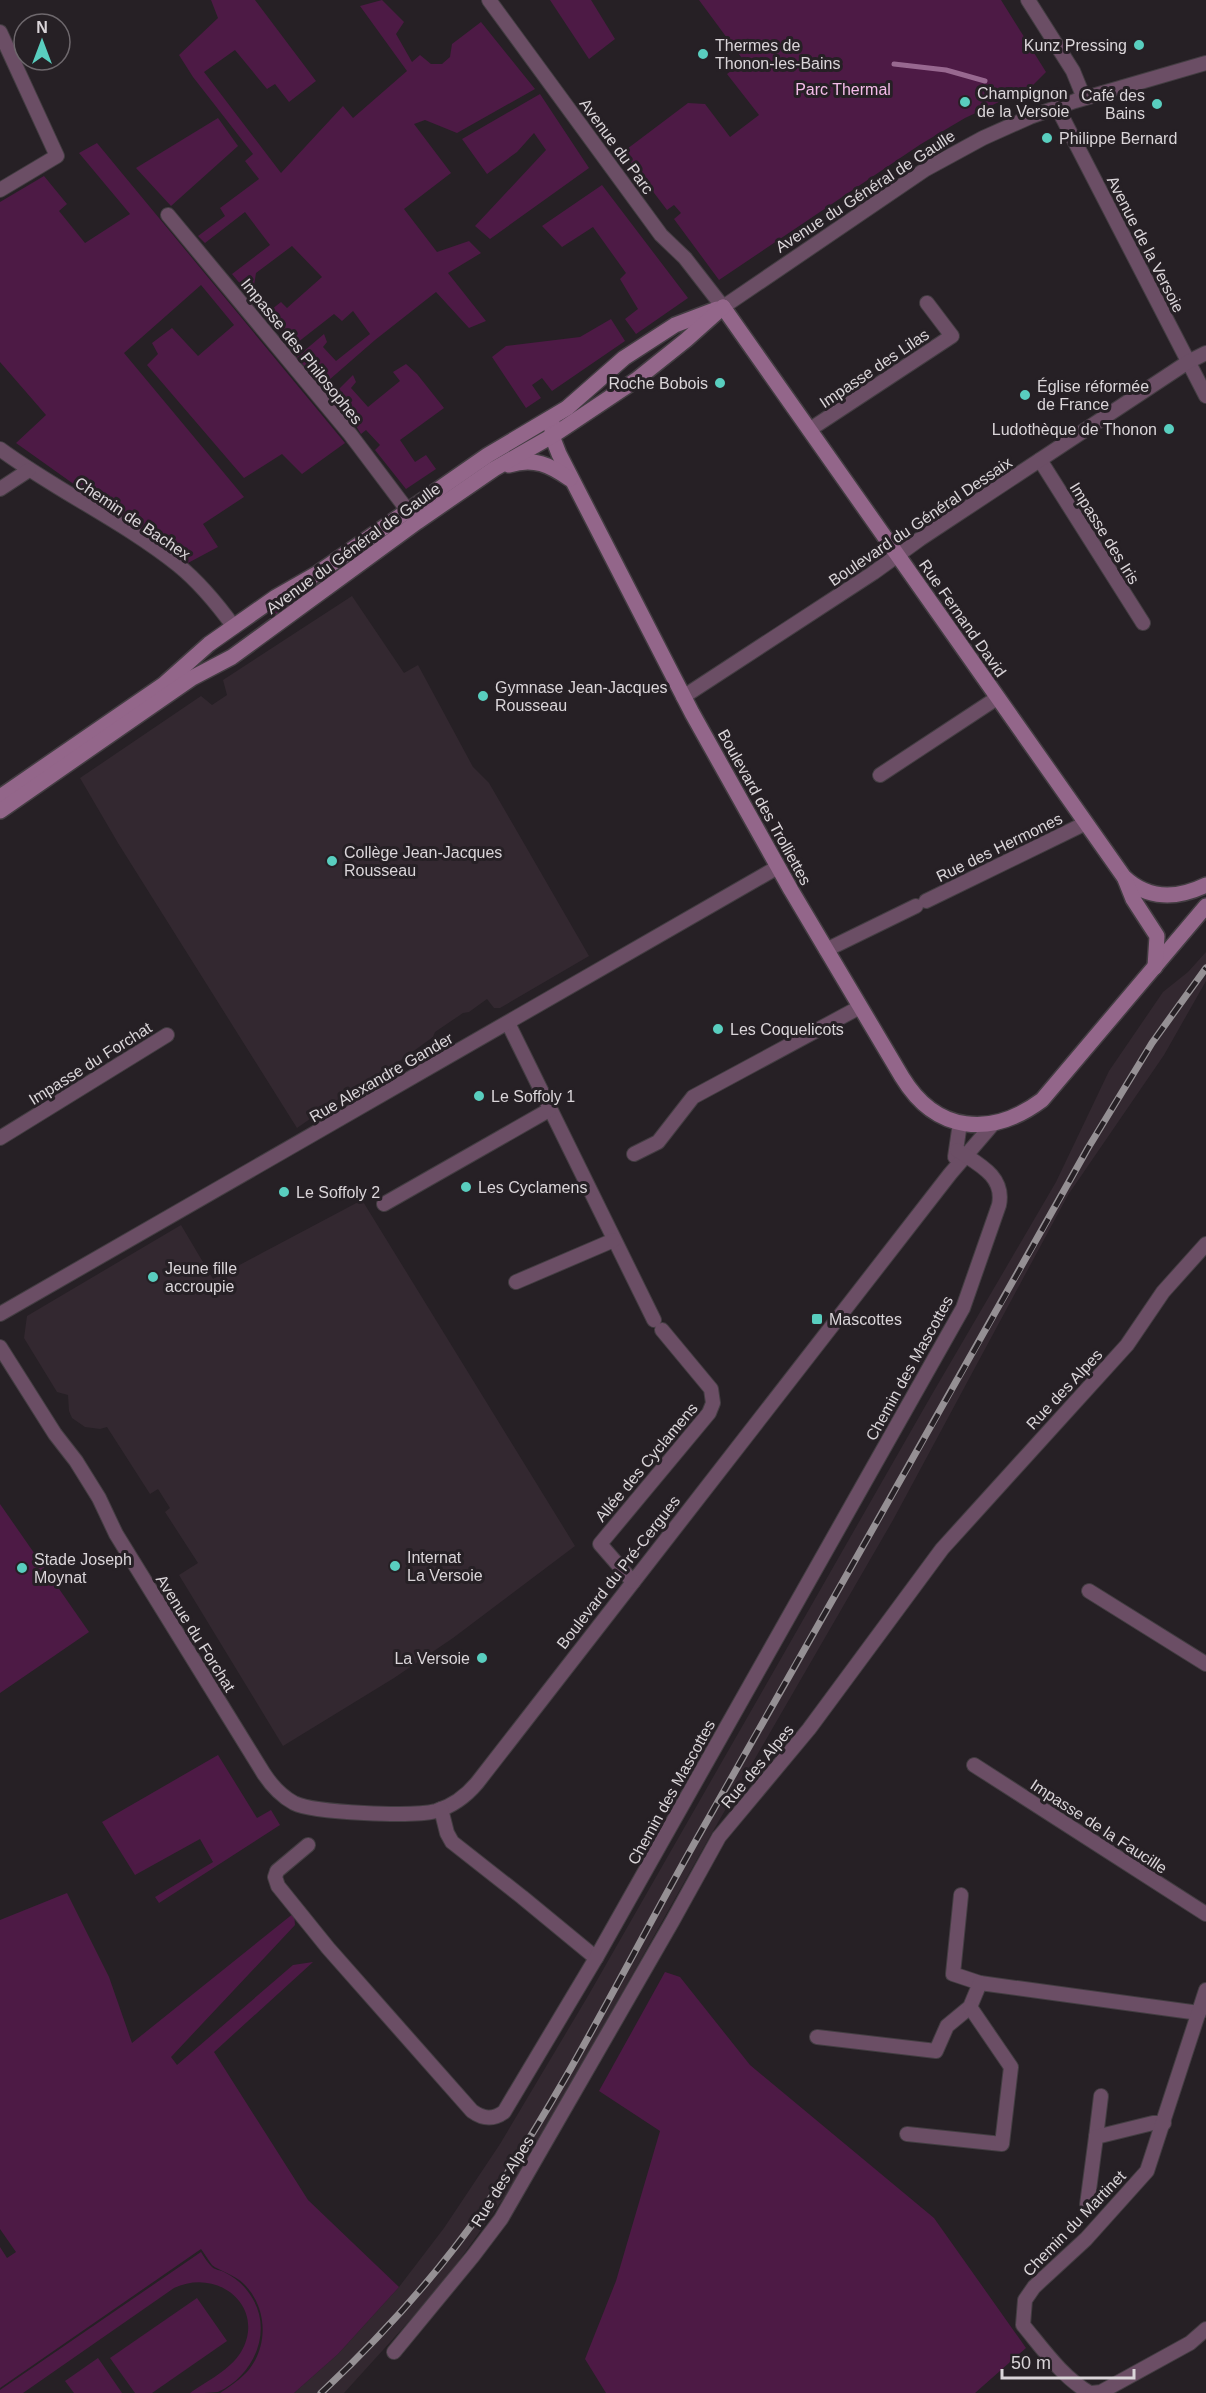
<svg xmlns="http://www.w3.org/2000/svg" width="1206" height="2393" font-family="Helvetica,sans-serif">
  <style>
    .built { fill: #332830 }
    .green { fill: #4d1a45 }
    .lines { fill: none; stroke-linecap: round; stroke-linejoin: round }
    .stream { stroke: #986890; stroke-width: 5 }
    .minor-casing { stroke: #433d42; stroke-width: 16 }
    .secondary-casing { stroke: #433d42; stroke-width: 18 }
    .minor { stroke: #6b4e65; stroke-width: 14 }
    .secondary { stroke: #93668a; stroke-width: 15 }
    .rail-casing { stroke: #959094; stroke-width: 7 }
    .rail { stroke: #262025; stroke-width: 4.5; stroke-dasharray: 14; stroke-linecap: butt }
    .poi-dot { fill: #59cebf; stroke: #262025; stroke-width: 2 }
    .labels { text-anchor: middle; stroke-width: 6; stroke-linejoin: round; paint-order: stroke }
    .poi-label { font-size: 16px; fill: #dad5d9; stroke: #262025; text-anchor: start }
    .park-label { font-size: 16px; fill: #f5bce9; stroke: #262025 }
    .street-label { font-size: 16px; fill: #dad5d9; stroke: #262025 }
  </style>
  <rect width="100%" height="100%" fill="#262025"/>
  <g class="built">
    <polygon points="352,596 404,673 418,665 473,767 489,783 589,956 500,1008 494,1008 487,999 469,1012 463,1013 435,1032 433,1037 365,1086 360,1084 297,1128 118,843 80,778 201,696 212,705 227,695 223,680"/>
    <polygon points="1206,952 1206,981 1164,1055 1068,1195 893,1520 709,1838 518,2178 441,2286 344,2393 294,2393 338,2354 399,2287 444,2228 500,2144 588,1996 931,1396 1056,1182 1109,1071 1163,992 1188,972"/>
    <polygon points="362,1200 575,1546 453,1638 394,1678 283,1746 179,1575 198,1563 165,1512 170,1508 158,1489 150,1494 107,1427 100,1429 85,1427 72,1418 69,1411 68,1395 57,1392 24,1338 27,1316 181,1225 213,1279"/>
  </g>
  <g class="green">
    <polygon points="211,0 255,0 316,81 289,102 275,84 267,89 235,50 204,72 281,173 343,106 353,118 407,71 360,6 382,0 404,22 396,34 412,62 420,55 431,64 442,64 450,57 452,44 481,22 535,89 457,133 425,120 414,124 451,173 404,209 437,252 469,241 481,253 448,273 486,321 469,328 436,292 375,340 321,387 297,357 324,334 327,342 323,347 336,361 370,334 353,311 342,321 334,314 293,346 267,313 281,302 287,308 322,277 292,246 256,273 252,298 232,274 270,245 245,212 205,243 198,236 225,216 220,208 259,179 245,161 253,154 193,77 179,55 218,18"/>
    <polygon points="550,0 591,0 615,39 589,59"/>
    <polygon points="699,0 1001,0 1046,72 1031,87 965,118 921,144 719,280 674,219 681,213 674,205 667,210 623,152 688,103 705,104 730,137 759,115 727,74 744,61"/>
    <polygon points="540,94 589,168 490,239 475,226 546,150 534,133 517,152 487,174 462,139"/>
    <polygon points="218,118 238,146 171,206 136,168"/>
    <polygon points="97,143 345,443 302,474 282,454 244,478 147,365 158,354 152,343 172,328 198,356 234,325 201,285 124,353 244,497 203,524 218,547 186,564 16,443 46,415 0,362 0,202 44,176 67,204 59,211 85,243 130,214 79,153"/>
    <polygon points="602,185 688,298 636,334 625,319 638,309 620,279 626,273 593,227 562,247 542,226"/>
    <polygon points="611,319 625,341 552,391 542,378 532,385 541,398 526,408 492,357 506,346 580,337"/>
    <polygon points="406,364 417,374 444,408 400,440 415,462 426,455 436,469 406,489 375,450 380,445 366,430 361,434 356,426 330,398 353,375 356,382 351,388 368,407 400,381 393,372"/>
    <polygon points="546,426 546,436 507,452 461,483 282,616 276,614 273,611 274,605 492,458"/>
    <polygon points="0,1504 89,1632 0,1693"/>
    <polygon points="218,1755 257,1818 271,1810 280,1825 159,1903 155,1897 213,1862 200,1839 135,1875 102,1822"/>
    <path d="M67,1893L109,1977L132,2043L294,1913L295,1925L171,2057L177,2065L293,1965L313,1962L214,2052L308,2200L399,2287L338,2354L294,2393H220C229,2387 238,2381 246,2373C269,2348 268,2308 244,2284C234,2274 219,2271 212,2265C208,2260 205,2254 201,2249L0,2388V2247L7,2258L16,2252L0,2229V1920Z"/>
    <polygon points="665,1972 680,1977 750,2065 934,2218 1026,2348 975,2393 606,2393 585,2359 616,2281 660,2131 599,2091"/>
    <path d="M201,2252C204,2257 208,2263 212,2267C215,2270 220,2270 224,2272C234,2277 243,2284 249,2293C275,2328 255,2375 218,2392C210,2393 198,2393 190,2393C207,2381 230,2370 241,2352C267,2307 218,2267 174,2288L23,2393H0V2390Z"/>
    <polygon points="197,2298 227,2341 152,2393 135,2393 110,2358"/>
    <polygon points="98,2358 122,2393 74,2393 65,2381"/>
  </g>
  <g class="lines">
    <polyline class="stream" points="894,64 946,70 985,81"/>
    <g class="minor-casing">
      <g id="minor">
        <polyline points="489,0 661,235 685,258 723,307 926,169 983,138 1030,117 1075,101 1206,63"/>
        <polyline points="1028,0 1073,71 1084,98"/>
        <polyline points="0,32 57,156 0,190"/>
        <polyline points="1057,107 1206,396"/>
        <polyline points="168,215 350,434 408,511"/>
        <polyline points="809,430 952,336 927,303"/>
        <path d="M0,449C57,491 123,521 178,565C199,582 218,605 234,627"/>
        <polyline points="1040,460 1143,623"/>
        <polyline points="0,489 29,470"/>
        <polyline points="683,697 873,573 920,539 1188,362 1206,353"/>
        <polyline points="880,775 997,698"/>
        <polyline points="926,901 1086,823"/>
        <polyline points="826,950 916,906"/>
        <polyline points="508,1023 654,1320"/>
        <polyline points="0,1138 167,1035"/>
        <polyline points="634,1154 658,1142 693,1097 860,1007"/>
        <polyline points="955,1157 960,1123"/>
        <polyline points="384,1204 549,1110"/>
        <polyline points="516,1282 614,1240"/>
        <polyline points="0,1314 778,867"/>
        <path d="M0,1347L55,1434L76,1461L99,1498L116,1534L264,1774C272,1786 281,1796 294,1803C314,1813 413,1817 436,1811C453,1806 466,1796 477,1783L950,1174L993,1124"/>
        <polyline points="633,1582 600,1544 709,1413 713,1403 711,1389 662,1330"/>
        <polyline points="1089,1591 1206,1664"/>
        <polyline points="974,1765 1206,1914"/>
        <polyline points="441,1809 447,1833 452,1842 522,1897 596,1958"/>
        <path d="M308,1845L277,1871L275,1877L278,1886L328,1948L472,2111C483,2119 493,2120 504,2112L596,1958L963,1308L999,1205C1005,1176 978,1164 957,1150"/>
        <polyline points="961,1895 953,1974 980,1983"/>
        <polyline points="817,2037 936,2051 947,2026 970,2007 980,1983 1199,2013"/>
        <polyline points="907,2134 1002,2144 1011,2067 970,2007"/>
        <polyline points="1096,2137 1101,2096"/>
        <polyline points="1087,2205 1096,2137 1153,2123 1164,2123"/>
        <polyline points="394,2352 473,2256 501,2219 672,1922 719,1837 809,1729 942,1549 1127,1345 1163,1292 1206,1244"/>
        <path d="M1090,2393C1063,2378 1043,2349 1023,2325L1025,2300L1034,2287L1086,2239L1147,2171L1206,1990"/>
        <polyline points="1092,2393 1101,2392 1190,2343 1206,2329"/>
      </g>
    </g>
    <g class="secondary-casing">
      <g id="secondary">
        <path d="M723,307L1124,877C1148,900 1177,899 1206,885"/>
        <path d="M552,418V436L559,454L692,713L791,890L902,1077C936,1133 991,1138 1042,1100L1206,906"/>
        <path d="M509,465C534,457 550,465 570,479"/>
        <polyline points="0,797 163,685 209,644 276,597 318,573 488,455 567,408 624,358 675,325 717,309"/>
        <polyline points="0,811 192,678 232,657 417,522 494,469 552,436 636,380 686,340 723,307"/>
        <polyline points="1125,879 1133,899 1157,936 1155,967"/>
      </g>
    </g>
    <use href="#minor" class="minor"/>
    <use href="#secondary" class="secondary"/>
    <g class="rail-casing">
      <path id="rail" d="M321,2393C382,2336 438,2274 486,2205C568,2086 631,1954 703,1828C831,1601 961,1376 1088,1148L1152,1043L1206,968"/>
    </g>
    <use href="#rail" class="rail"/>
  </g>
  <g class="poi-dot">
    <circle cx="1139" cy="45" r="6"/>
    <circle cx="703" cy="54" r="6"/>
    <circle cx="965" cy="102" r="6"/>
    <circle cx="1157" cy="104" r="6"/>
    <circle cx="1047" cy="138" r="6"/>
    <circle cx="720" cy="383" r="6"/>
    <circle cx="1025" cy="395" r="6"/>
    <circle cx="1169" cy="429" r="6"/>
    <circle cx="483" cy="696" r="6"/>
    <circle cx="332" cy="861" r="6"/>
    <circle cx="718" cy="1029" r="6"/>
    <circle cx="479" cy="1096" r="6"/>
    <circle cx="466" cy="1187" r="6"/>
    <circle cx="284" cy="1192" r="6"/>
    <circle cx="153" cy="1277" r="6"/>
    <rect x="811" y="1313" width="12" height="12" rx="3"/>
    <circle cx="395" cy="1566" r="6"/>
    <circle cx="22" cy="1568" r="6"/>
    <circle cx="482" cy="1658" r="6"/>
  </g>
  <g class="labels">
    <g class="poi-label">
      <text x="715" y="51">Thermes de<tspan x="715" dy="18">Thonon-les-Bains</tspan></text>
      <text x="1127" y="51" text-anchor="end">Kunz Pressing</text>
      <text x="977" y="99">Champignon<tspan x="977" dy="18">de la Versoie</tspan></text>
      <text x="1145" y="101" text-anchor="end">Café des<tspan x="1145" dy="18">Bains</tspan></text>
      <text x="1059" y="144">Philippe Bernard</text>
      <text x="708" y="389" text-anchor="end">Roche Bobois</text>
      <text x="1037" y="392">Église réformée<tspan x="1037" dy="18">de France</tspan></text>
      <text x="1157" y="435" text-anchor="end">Ludothèque de Thonon</text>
      <text x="495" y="693">Gymnase Jean-Jacques<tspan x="495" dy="18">Rousseau</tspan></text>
      <text x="344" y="858">Collège Jean-Jacques<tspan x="344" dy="18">Rousseau</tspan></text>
      <text x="730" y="1035">Les Coquelicots</text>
      <text x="491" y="1102">Le Soffoly 1</text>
      <text x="478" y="1193">Les Cyclamens</text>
      <text x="296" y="1198">Le Soffoly 2</text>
      <text x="165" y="1274">Jeune fille<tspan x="165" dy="18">accroupie</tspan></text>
      <text x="829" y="1325">Mascottes</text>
      <text x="407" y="1563">Internat<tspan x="407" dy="18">La Versoie</tspan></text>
      <text x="34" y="1565">Stade Joseph<tspan x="34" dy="18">Moynat</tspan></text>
      <text x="470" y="1664" text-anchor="end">La Versoie</text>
    </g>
    <g class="park-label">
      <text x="843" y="95">Parc Thermal</text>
    </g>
    <g class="street-label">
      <text transform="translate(617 146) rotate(54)" y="6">Avenue du Parc</text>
      <text transform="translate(865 191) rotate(-33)" y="6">Avenue du Général de Gaulle</text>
      <text transform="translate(1146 244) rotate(63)" y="6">Avenue de la Versoie</text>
      <text transform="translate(302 351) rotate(51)" y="6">Impasse des Philosophes</text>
      <text transform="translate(874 368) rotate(-34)" y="6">Impasse des Lilas</text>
      <text transform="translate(133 518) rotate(34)" y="6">Chemin de Bachex</text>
      <text transform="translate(920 521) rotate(-34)" y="6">Boulevard du Général Dessaix</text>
      <text transform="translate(1105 533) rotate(58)" y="6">Impasse des Iris</text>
      <text transform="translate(353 548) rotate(-36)" y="6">Avenue du Général de Gaulle</text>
      <text transform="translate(963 618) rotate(55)" y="6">Rue Fernand David</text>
      <text transform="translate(765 807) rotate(61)" y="6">Boulevard des Trolliettes</text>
      <text transform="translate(999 847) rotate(-26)" y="6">Rue des Hermones</text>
      <text transform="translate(90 1063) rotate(-32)" y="6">Impasse du Forchat</text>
      <text transform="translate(381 1077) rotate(-30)" y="6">Rue Alexandre Gander</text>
      <text transform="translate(909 1368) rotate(-61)" y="6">Chemin des Mascottes</text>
      <text transform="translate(1064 1389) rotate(-47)" y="6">Rue des Alpes</text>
      <text transform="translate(646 1462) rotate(-50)" y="6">Allée des Cyclamens</text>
      <text transform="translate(618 1572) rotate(-52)" y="6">Boulevard du Pré-Cergues</text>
      <text transform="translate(196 1633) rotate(58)" y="6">Avenue du Forchat</text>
      <text transform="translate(757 1766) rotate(-50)" y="6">Rue des Alpes</text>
      <text transform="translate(671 1792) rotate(-61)" y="6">Chemin des Mascottes</text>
      <text transform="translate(1099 1826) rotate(33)" y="6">Impasse de la Faucille</text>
      <text transform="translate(502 2181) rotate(-58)" y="6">Rue des Alpes</text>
      <text transform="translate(1074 2223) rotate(-46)" y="6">Chemin du Martinet</text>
    </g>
  </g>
  <g transform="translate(42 42)"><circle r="28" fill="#262025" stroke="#6e686d" stroke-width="1.5"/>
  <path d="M0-4.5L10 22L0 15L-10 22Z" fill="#59cebf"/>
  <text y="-9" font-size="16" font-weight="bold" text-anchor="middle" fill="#dad5d9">N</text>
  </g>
  <path d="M1002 2369v9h132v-9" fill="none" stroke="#dad5d9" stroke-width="3"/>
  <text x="1011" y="2369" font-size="18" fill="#dad5d9" stroke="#262025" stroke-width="4.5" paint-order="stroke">50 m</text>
</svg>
